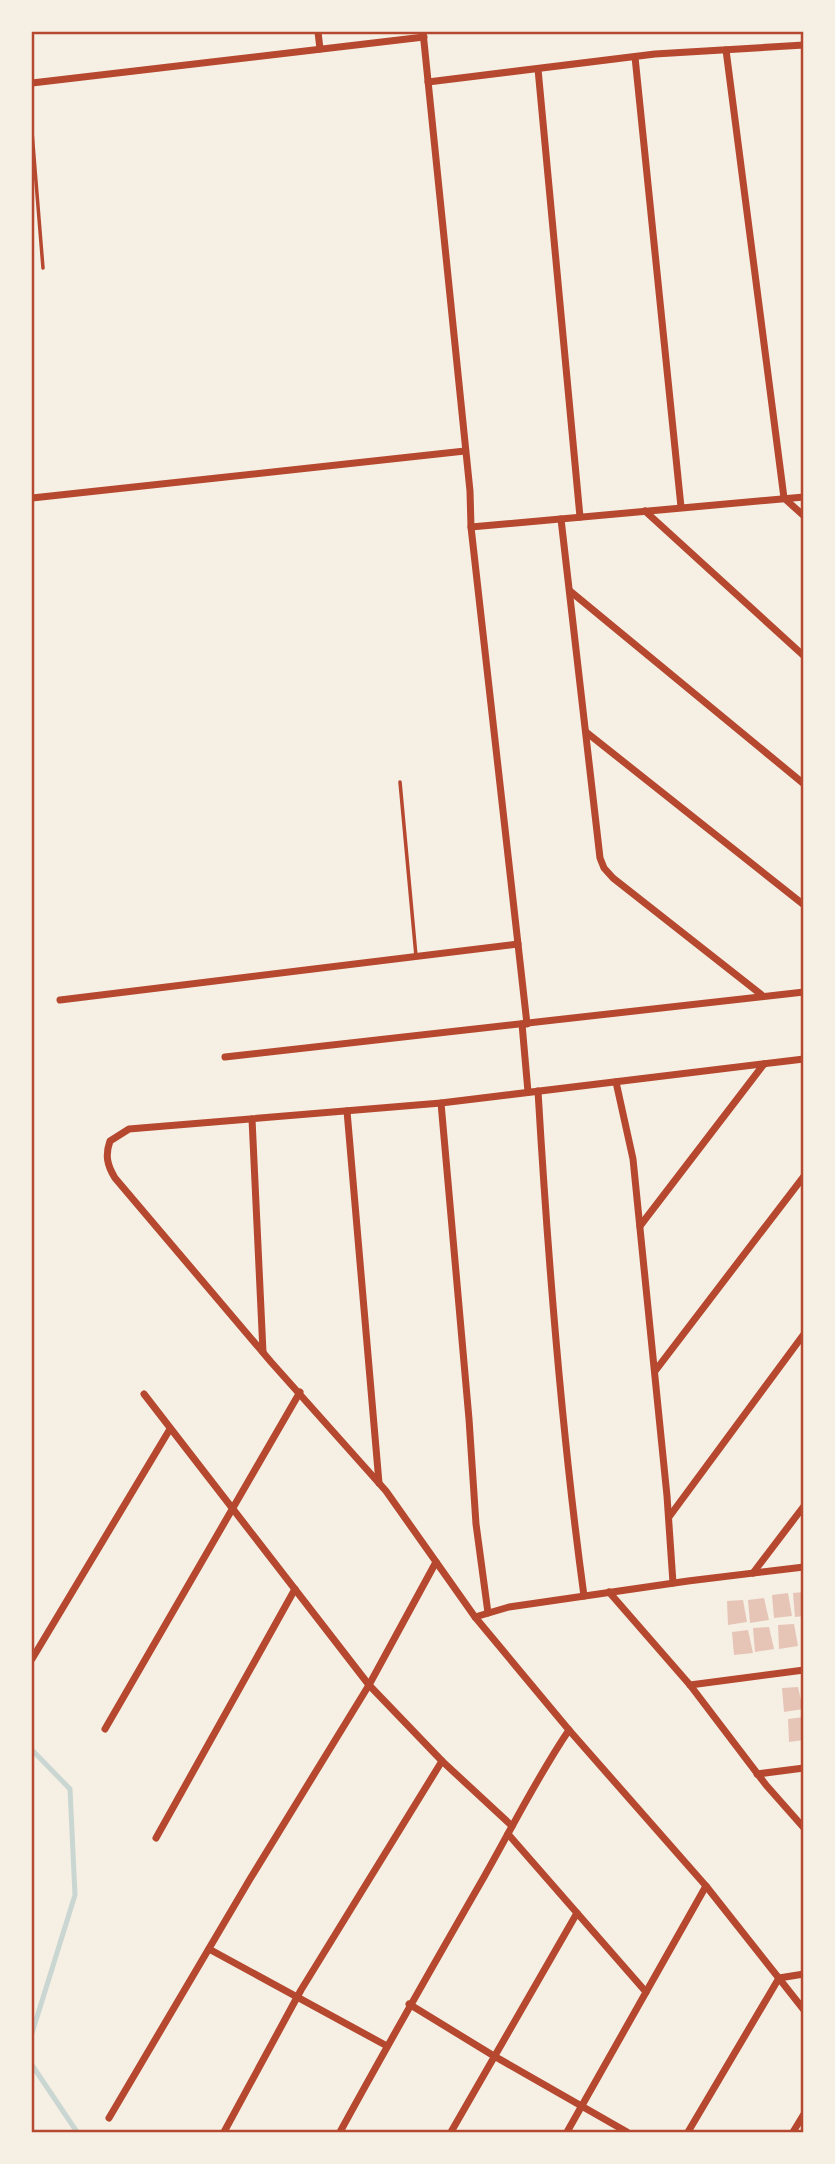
<svg xmlns="http://www.w3.org/2000/svg" width="835" height="2164" font-family="'Alegreya Sans',sans-serif">
  <style>
    .lines { fill: none; stroke-linecap: round; stroke-linejoin: round }
    .stream { stroke: #c9d6d2; stroke-width: 5 }
    .building { fill: #e6c5b7 }
    .service { stroke: #b5482f; stroke-width: 3.5 }
    .minor { stroke: #b5482f; stroke-width: 7 }
    .neatline { fill: none; stroke: #b5482f; stroke-width: 2.5 }
  </style>
  <rect width="100%" height="100%" fill="#f6efe4"/>
  <g class="lines">
    <g class="stream">
      <polyline points="32,1750 70,1789 75,1895 32,2033"/>
      <polyline points="32,2065 77,2132"/>
    </g>
  </g>
  <g class="building">
    <polygon points="804,1592 804,1616 795,1617 793,1593"/>
    <polygon points="788,1593 792,1616 774,1618 772,1595"/>
    <polygon points="764,1598 769,1620 750,1623 748,1600"/>
    <polygon points="743,1600 747,1622 728,1625 727,1601"/>
    <polygon points="794,1624 798,1646 779,1649 778,1625"/>
    <polygon points="769,1627 774,1649 755,1652 753,1628"/>
    <polygon points="748,1630 753,1653 734,1655 732,1632"/>
    <polygon points="798,1687 803,1709 784,1712 782,1688"/>
    <polygon points="804,1717 804,1740 789,1742 788,1719"/>
  </g>
  <g class="lines">
    <g class="service">
      <polyline points="32,132 43,268"/>
      <polyline points="400,782 416,956"/>
    </g>
    <g class="minor">
      <polyline points="318,32 320,49"/>
      <polyline points="423,32 470,491 471,527"/>
      <polyline points="726,50 784,498 804,516"/>
      <polyline points="635,57 681,507"/>
      <polyline points="538,69 580,517"/>
      <polyline points="428,82 655,54 804,45"/>
      <polyline points="32,83 424,37"/>
      <polyline points="32,498 465,451"/>
      <polyline points="645,511 804,656"/>
      <polyline points="561,519 600,858 604,868 613,878 763,996"/>
      <polyline points="570,591 804,784"/>
      <polyline points="586,732 804,905"/>
      <polyline points="60,1000 518,944"/>
      <polyline points="522,1024 528,1092"/>
      <polyline points="527,1024 471,527 804,497"/>
      <polyline points="225,1057 804,992"/>
      <polyline points="616,1082 633,1159 667,1496 673,1583"/>
      <path d="M538,1091C548,1260 561,1428 584,1596"/>
      <polyline points="441,1103 469,1419 476,1524 488,1613"/>
      <polyline points="347,1111 379,1483"/>
      <polyline points="252,1119 263,1352"/>
      <polyline points="640,1226 764,1064"/>
      <polyline points="655,1371 804,1176"/>
      <polyline points="144,1394 369,1685 442,1761"/>
      <polyline points="669,1517 804,1334"/>
      <polyline points="753,1573 804,1506"/>
      <polyline points="609,1592 690,1685 766,1785 804,1828"/>
      <polyline points="475,1617 509,1607 688,1581 804,1567"/>
      <polyline points="32,1659 170,1429"/>
      <polyline points="690,1685 804,1670"/>
      <polyline points="105,1729 300,1392"/>
      <polyline points="569,1730 706,1886 804,2010"/>
      <polyline points="757,1774 804,1768"/>
      <polyline points="508,1834 646,1992"/>
      <polyline points="156,1838 295,1589"/>
      <polyline points="209,1949 387,2046"/>
      <polyline points="409,2004 494,2056 627,2132"/>
      <polyline points="109,2118 250,1879 369,1685 436,1562"/>
      <polyline points="224,2132 301,1990 442,1761 512,1826"/>
      <path d="M340,2132C387,2046 435,1962 484,1877C512,1828 537,1777 569,1730L475,1617L386,1491L271,1362L115,1178C107,1165 105,1155 110,1141L129,1129L441,1103L804,1059"/>
      <polyline points="451,2132 577,1913"/>
      <polyline points="567,2132 706,1886"/>
      <polyline points="688,2132 779,1978 804,1974"/>
      <polyline points="793,2132 804,2114"/>
    </g>
  </g>
  <rect width="835" height="2164" fill="none" stroke="#f6efe4" stroke-width="66"/>
  <rect x="33" y="33" width="769" height="2098" class="neatline"/>
</svg>
